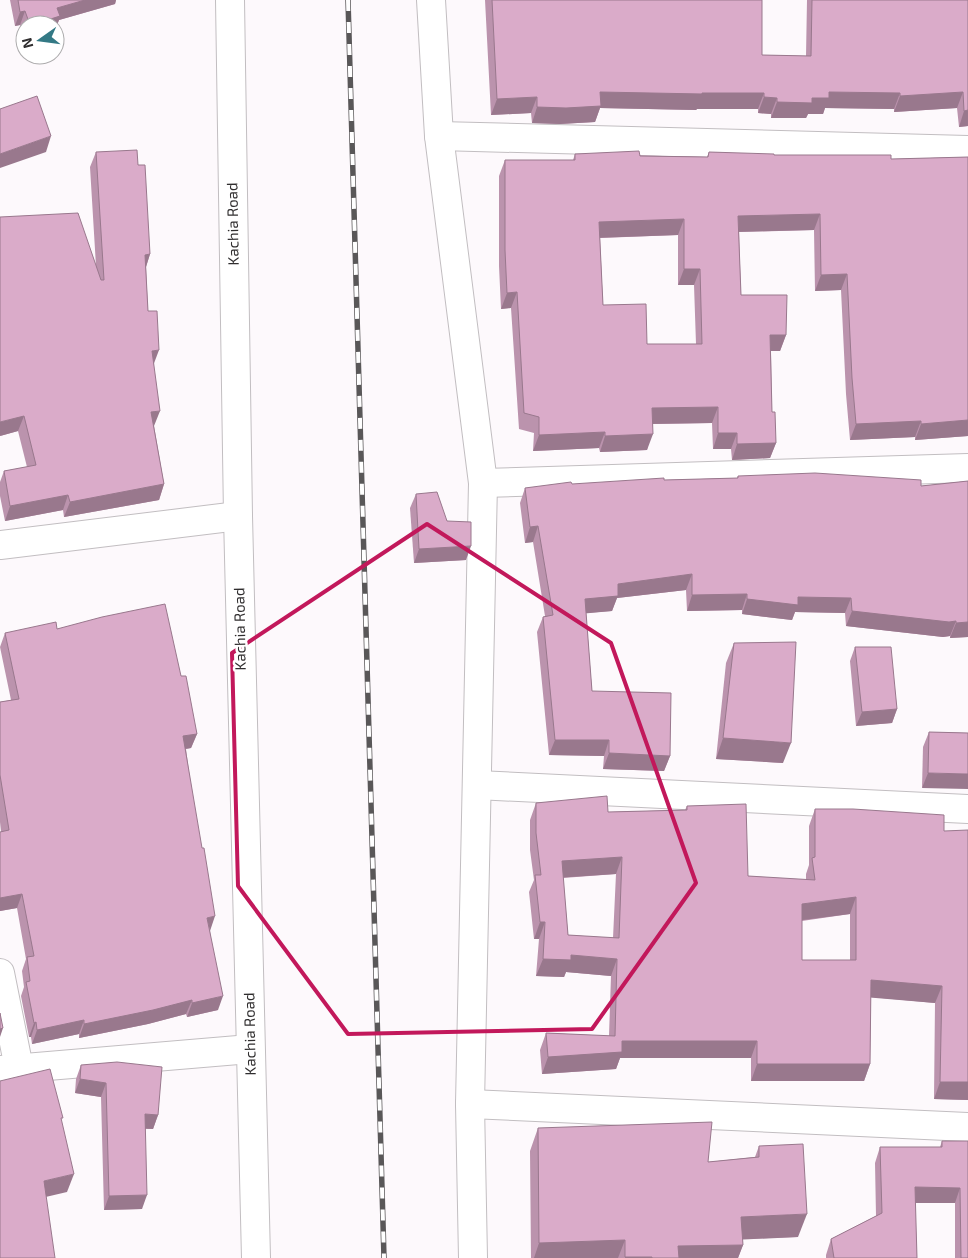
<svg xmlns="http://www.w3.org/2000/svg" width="968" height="1258" font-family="'Exo 2',sans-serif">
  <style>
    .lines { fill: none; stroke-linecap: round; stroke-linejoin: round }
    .street-casing { stroke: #c2bec1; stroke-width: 30 }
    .primary-casing { stroke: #c2bec1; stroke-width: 30 }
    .street { stroke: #fff; stroke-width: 28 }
    .primary { stroke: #fff; stroke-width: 28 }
    .rail-casing { stroke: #595758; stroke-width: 5.5 }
    .rail { stroke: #fff; stroke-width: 4; stroke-dasharray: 11; stroke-linecap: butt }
    .wall { fill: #bb93ad; fill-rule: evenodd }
    .shaded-wall { fill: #99788d }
    .building { fill: #daabc9; stroke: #99788d; fill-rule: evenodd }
    .marked { fill: none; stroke: #c2185b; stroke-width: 4; stroke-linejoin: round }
    .labels { text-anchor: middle; stroke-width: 5; stroke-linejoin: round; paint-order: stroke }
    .street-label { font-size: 15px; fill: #302e2f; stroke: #fff }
  </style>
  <rect width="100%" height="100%" fill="#fdf9fc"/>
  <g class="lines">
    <g class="street-casing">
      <g id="street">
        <polyline points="431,0 439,136 483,483 470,1104 473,1258"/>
        <polyline points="439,136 968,150"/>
        <polyline points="483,483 968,468"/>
        <polyline points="0,545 238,516"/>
        <polyline points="477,785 968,809"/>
        <polyline points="0,973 19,1068"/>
        <polyline points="0,1070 250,1049"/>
        <polyline points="470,1104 968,1127"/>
      </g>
    </g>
    <g class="primary-casing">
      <polyline id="primary" points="230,0 238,516 256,1258"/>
    </g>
    <use href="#street" class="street"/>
    <use href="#primary" class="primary"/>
    <g class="rail-casing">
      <polyline id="rail" points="348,0 384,1258"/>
    </g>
    <use href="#rail" class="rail"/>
  </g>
  <g class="wall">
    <polygon points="10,0 116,0 115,4 59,20 55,30 55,25 25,25 25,40 20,25 15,26"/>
    <polygon points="485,0 762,0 762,55 806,56 807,0 968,0 968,126 959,127 957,108 894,112 894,109 825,108 823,114 808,114 806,118 771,118 771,114 758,113 758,109 697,109 696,110 600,108 595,122 560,124 532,123 531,113 491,115"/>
    <polygon points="96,152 138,165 150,254 146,267 148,311 154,364 154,426 164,484 159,500 64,517 63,510 5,521 0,496 0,482 4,471 27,467 18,431 0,436 96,266 90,167"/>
    <path d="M709,152L774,155L891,159L968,157V436L915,440V437L850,440L846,394L841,290L815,291L814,230L739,232L741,295L786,335L780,351H771L772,412L776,443L770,458L732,460L731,449H713L712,423L653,424L647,450L600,452L599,448L533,451L534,433L519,429L511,308L501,309L499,266V176L505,160H573L575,154L707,157ZM678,235V285H694L696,344H647L603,305L600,238Z"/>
    <polygon points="738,476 921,486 968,481 968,637 950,638 950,636 943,637 846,626 845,613 795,612 792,620 742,614 742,610 687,611 686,590 617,598 612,611 586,613 592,691 670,756 664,771 603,769 604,756 549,755 537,632 543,617 545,616 533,542 525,543 520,503 525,488 664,480 737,478"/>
    <polygon points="416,494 447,521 466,560 414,563 410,508"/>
    <polygon points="57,629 181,676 197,734 191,748 186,749 210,931 218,1010 187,1017 186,1014 148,1024 79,1038 79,1034 32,1044 31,1037 29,1037 21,996 24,987 22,971 26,959 17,908 0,911 0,832 1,832 0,822 0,702 11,700 0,647 5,633"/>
    <polygon points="734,643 783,763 716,759 726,663"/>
    <polygon points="855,647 897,709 892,723 856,726 850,661"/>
    <polygon points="929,732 968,733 922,788 923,747"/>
    <path d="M536,803L608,812L685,810L687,806L748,876L806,880V874L809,865V826L815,809L944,831L968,1100L934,1099L935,1003L871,997L870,1064L864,1081H751V1058H620L616,1069L542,1074L540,1050L546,1033L609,1036L611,976L566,972L564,977L536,976L539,939H534L529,892L534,880L530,850V820ZM616,874L613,938L568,935L563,878ZM850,914V960H802V921Z"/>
    <polygon points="81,1065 158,1115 153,1129 145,1129 142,1209 104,1210 101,1097 75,1093 76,1079"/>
    <polygon points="538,1128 708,1162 755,1157 759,1146 798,1237 742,1239 743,1245 738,1258 531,1258 530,1151"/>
    <polygon points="942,1141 968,1141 968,1258 955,1258 955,1203 915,1203 917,1258 826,1258 826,1255 831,1239 876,1216 875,1163 880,1147 940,1147"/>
  </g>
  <g class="shaded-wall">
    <polygon points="85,0 116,0 115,4 59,20 55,30 55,25 32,25 57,8"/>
    <polygon points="25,11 20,25 15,26 20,12"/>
    <polygon points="600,92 702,93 764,93 758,109 697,109 696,110 600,108 595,122 560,124 532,123 537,107"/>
    <polygon points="829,92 900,93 894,109 825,108 823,114 808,114 806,118 771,118 777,102"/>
    <polygon points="963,92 957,108 894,112 900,96"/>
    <polygon points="537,97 531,113 491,115 497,99"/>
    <polygon points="764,97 777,98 771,114 758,113"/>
    <polygon points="968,110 968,126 959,127 964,111"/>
    <polygon points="51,136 46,152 0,168 0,154"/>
    <polygon points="820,214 814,230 733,232 738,216"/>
    <polygon points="684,219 678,235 593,238 599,222"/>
    <polygon points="150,254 145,270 145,255"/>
    <polygon points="684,269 700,269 694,285 678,285"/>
    <polygon points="847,274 841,290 815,291 821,275"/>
    <polygon points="517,292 511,308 501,309 507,293"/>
    <polygon points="770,335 786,335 780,351 765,351"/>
    <polygon points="159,350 153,366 152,351"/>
    <polygon points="718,407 712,423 647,424 652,408"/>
    <polygon points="160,411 154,426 146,427 151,412"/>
    <polygon points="24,416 18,431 0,436 0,422"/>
    <polygon points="968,420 968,436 915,440 921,424"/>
    <polygon points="921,421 915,437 850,440 856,424"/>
    <polygon points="605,432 599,448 533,451 539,435"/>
    <polygon points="718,433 737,433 731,449 713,449"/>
    <polygon points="653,434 647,450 600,452 605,436"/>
    <polygon points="776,443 770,458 732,460 737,444"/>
    <polygon points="164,484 159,500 64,517 70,502"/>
    <polygon points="68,495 63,510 5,521 10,506"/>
    <polygon points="538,526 533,542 525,543 530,527"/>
    <polygon points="471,546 466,560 414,563 419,549"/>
    <polygon points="692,574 686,590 617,598 612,611 579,614 585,599 618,584"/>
    <polygon points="747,594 742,610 687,611 692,595"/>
    <polygon points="798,597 851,598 845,613 795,612 792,620 742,614 747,599"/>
    <polygon points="852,611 956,621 950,636 943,637 846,626"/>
    <polygon points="968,622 968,637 950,638 956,623"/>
    <polygon points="897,709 892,723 856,726 862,712"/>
    <polygon points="197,734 191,748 178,750 183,736"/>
    <polygon points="723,738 791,743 783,763 716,759"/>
    <polygon points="555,740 609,740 604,756 549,755"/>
    <polygon points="609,753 670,756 664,771 603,769"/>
    <polygon points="928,773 968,774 968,789 922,788"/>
    <polygon points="622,857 616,874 555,878 562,861"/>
    <polygon points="22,894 17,908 0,911 0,898"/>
    <polygon points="856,897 850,914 795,921 802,904"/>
    <polygon points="215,916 210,931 207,918"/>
    <polygon points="540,922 545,922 539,939 534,939"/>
    <polygon points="571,955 617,959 611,976 566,972 564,977 536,976 543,959"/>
    <polygon points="871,980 942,986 935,1003 864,997"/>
    <polygon points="223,996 218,1010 187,1017 192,1003"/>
    <polygon points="192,1000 186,1014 148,1024 79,1038 84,1024"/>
    <polygon points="84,1020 79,1034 32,1044 37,1030"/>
    <polygon points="36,1022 31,1037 29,1037 34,1023"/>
    <polygon points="3,1028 0,1037 0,1029"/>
    <polygon points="622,1041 757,1041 751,1058 620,1058 616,1069 542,1074 548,1057"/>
    <polygon points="757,1064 870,1064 864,1081 751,1081"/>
    <polygon points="80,1079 106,1083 101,1097 75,1093"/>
    <polygon points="940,1082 968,1082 968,1100 934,1099"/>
    <polygon points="145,1114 158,1115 153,1129 139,1128"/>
    <polygon points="74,1174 67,1192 37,1199 44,1181"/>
    <polygon points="915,1187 960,1188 955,1203 909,1203"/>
    <polygon points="147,1195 142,1209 104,1210 109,1196"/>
    <polygon points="807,1214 798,1237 733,1240 741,1217"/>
    <polygon points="625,1240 618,1258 534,1258 539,1243"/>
    <polygon points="743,1245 738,1258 674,1258 678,1246"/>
    <rect x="625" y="1257" width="27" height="1"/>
  </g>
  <g class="building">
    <polygon points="18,0 85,0 57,8 60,16 32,25 30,25 25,11 20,12"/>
    <polygon points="492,0 762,0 762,55 811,56 812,0 968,0 968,110 964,111 963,92 900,96 900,93 829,92 829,98 812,98 812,103 777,102 777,98 764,97 764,93 702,93 702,94 600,92 601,106 566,108 537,107 537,97 497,99"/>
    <polygon points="37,96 51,136 0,154 0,109"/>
    <polygon points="137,150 138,165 145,165 150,254 145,255 148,311 157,311 159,350 152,351 160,411 151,412 164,484 70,502 68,495 10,506 4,471 36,465 24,416 0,422 0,217 78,213 101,280 104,280 96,152"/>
    <path d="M639,151L640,156L708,157L709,152L774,154V155H891V159L968,157V420L921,424V421L856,424L852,378L847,274L821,275L820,214L738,216L741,295H787L786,335H770L772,412H775L776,443L737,444V433H718V407L652,408L653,434L605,436V432L539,435V417L524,413L517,292L507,293L505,250V160H575V154ZM684,219V269H700L702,344H647L646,304L603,305L599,222Z"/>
    <polygon points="815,473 921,480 921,486 968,481 968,622 956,623 956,621 949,622 852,611 851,598 798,597 798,605 747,599 747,594 692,595 692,574 618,584 618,596 585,599 592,691 671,693 670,756 609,753 609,740 555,740 543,617 553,615 538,526 530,527 525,488 571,482 572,484 664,478 664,480 738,478 738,476"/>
    <polygon points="437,492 447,521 471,522 471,546 419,549 416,494"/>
    <polygon points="165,604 181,676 186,676 197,734 183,736 202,848 204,848 215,916 207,918 223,996 192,1003 192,1000 153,1010 84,1024 84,1020 37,1030 36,1022 34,1023 26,982 30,981 27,957 34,956 22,894 0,898 0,832 9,830 0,775 0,702 19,699 5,633 56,622 57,629 102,617"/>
    <polygon points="796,642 791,743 723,738 734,643"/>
    <polygon points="855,647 891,647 897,709 862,712"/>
    <polygon points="929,732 968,733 968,774 928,773"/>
    <path d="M607,796L608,812L687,810V806L746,804L748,876L815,880L812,858L815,857V809H853L944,815V831L968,830V1082H940L942,986L871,980L870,1064H757V1041H622V1052L548,1057L546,1033L615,1036L617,959L571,955V960L543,959L545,922H540L535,875H541L536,833V803ZM622,857L619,938L568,935L562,861ZM856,897V960H802V904Z"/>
    <polygon points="0,1013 3,1028 0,1029"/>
    <polygon points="117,1062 162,1067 158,1115 145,1114 147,1195 109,1196 106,1083 80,1079 81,1065"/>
    <polygon points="50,1069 63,1118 61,1118 74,1174 44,1181 55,1258 0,1258 0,1081"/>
    <polygon points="712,1122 708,1162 759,1157 759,1146 803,1144 807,1214 741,1217 743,1245 678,1246 679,1258 652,1258 652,1257 625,1257 625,1240 539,1243 538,1128"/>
    <polygon points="942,1141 968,1141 968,1258 961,1258 960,1188 915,1187 917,1258 834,1258 831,1239 882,1213 880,1147 942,1147"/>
  </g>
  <path class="marked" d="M427,524L611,643L696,883L592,1029L348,1034L238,886L232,653Z"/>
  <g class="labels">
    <g class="street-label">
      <text transform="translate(233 224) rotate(-91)" y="5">Kachia Road</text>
      <text transform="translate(240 629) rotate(-91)" y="5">Kachia Road</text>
      <text transform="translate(250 1034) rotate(-91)" y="5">Kachia Road</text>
    </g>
  </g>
  <g transform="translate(40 40) rotate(256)"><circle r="24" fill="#ffffff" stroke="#acabac"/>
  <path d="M0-4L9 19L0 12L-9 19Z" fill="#337985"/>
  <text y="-8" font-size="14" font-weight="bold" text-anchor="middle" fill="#302e2f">N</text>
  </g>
</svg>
